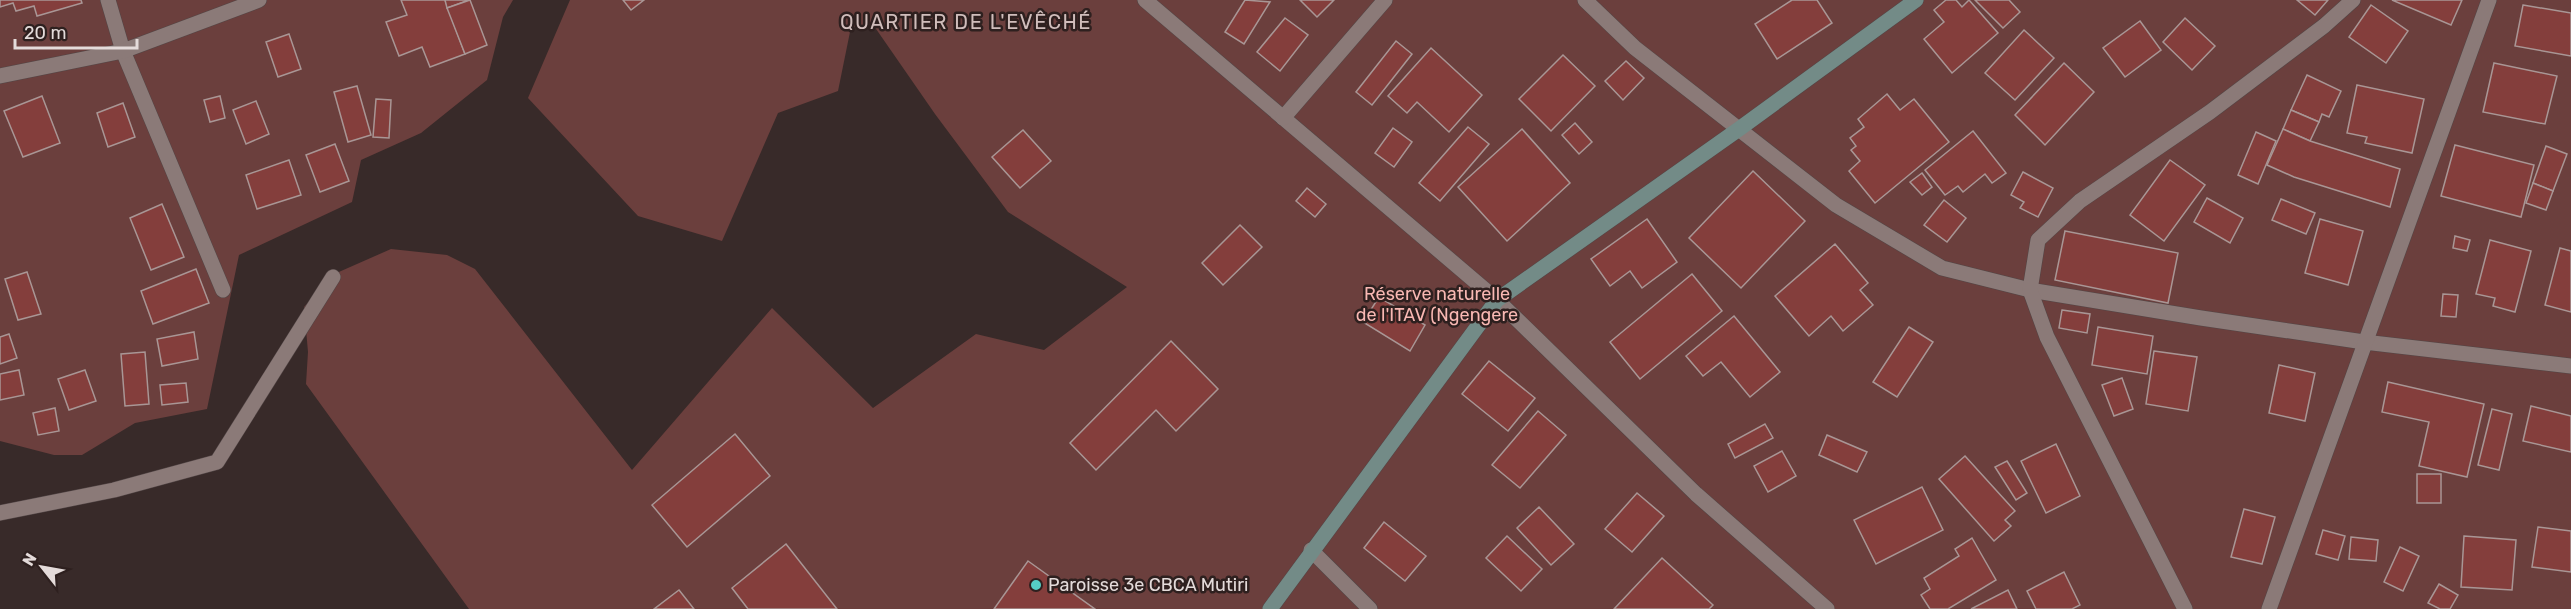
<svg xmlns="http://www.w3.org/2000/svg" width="2571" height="609" font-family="Rubik,sans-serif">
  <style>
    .green { fill: #6b3f3d }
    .building { fill: #843e3c; stroke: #a99695; stroke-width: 1.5 }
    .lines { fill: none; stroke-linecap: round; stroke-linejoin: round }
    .street-casing { stroke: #524646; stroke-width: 16 }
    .secondary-casing { stroke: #524646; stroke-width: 16 }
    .street { stroke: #8b7a78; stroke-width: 15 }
    .secondary { stroke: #738b87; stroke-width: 15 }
    .poi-dot { fill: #55cec5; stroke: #2e201f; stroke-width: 2 }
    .labels { text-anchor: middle; stroke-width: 5; stroke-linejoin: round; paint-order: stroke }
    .park-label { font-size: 18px; fill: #f9b8b3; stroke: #2e201f }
    .poi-label { font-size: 18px; fill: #e4dbda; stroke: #2e201f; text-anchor: start }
    .neighbourhood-label { font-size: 20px; letter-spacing: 1.5px; fill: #d0bdbb; stroke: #2e201f }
  </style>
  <rect width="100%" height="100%" fill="#382a29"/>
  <g class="green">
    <polygon points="0,0 513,0 503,17 487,80 421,133 361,160 352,202 239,255 207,409 135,423 82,455 54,455 0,441"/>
    <polygon points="570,0 2571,0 2571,609 469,609 306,384 308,352 304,307 332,275 391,249 447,255 475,269 632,470 772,308 873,408 976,334 1044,350 1127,287 1008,212 935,114 874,26 851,27 838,91 778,113 722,241 638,216 528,98"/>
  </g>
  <g class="building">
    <polygon points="0,0 81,0 82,3 37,16 34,6 16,11 13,3 0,7"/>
    <polygon points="401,0 445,0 465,54 430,67 422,47 399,56 386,22 407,15"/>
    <polygon points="445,0 469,0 447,8"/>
    <polygon points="470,0 487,45 465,54 447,8"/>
    <polygon points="623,0 644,0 631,10"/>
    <polygon points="1245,0 1270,2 1244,44 1225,32"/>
    <polygon points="1300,0 1334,0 1317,17"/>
    <polygon points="1792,0 1817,0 1832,23 1777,59 1755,24"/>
    <polygon points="1946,0 1956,0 1962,7 1969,0 1998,33 1952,73 1924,39 1944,22 1934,10"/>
    <polygon points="1975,0 2009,0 2020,12 2003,28"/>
    <polygon points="2297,0 2328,0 2315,15"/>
    <polygon points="2392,0 2462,0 2451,25"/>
    <polygon points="2371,5 2408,31 2386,63 2349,37"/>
    <polygon points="2523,5 2571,13 2571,56 2515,46"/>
    <polygon points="1285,18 1308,35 1280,71 1257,52"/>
    <polygon points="2185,18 2215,46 2192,70 2163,42"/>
    <polygon points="2140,21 2161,50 2125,77 2103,48"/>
    <polygon points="2024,30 2054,58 2015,100 1985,73"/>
    <polygon points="289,34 301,69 278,77 266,42"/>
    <polygon points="1396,41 1412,54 1372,105 1356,92"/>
    <polygon points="1431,48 1482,95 1449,132 1417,102 1407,113 1388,96"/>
    <polygon points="1563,55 1595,86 1551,131 1519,99"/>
    <polygon points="1626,61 1644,78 1623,100 1605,81"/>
    <polygon points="2064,63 2094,92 2045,145 2015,115"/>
    <polygon points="2494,63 2557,76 2545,124 2483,112"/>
    <polygon points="2307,75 2341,91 2329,117 2322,114 2319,122 2291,110"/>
    <polygon points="2357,85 2424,99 2412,153 2365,143 2367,137 2347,133"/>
    <polygon points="357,86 371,135 348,142 334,92"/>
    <polygon points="1887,94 1900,110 1914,99 1949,142 1875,203 1849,171 1860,161 1851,150 1856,146 1850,138 1864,127 1858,119"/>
    <polygon points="42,96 60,143 23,157 4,111"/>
    <polygon points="220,96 225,118 210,122 204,100"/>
    <polygon points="376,99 391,100 389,138 373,137"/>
    <polygon points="256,101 269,134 246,144 233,110"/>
    <polygon points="123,103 135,137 108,147 97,113"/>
    <polygon points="2291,110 2319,122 2310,141 2283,129"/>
    <polygon points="1575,123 1592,142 1579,154 1562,135"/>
    <polygon points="1468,127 1489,144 1440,201 1419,183"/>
    <polygon points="1393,128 1412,142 1394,167 1375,153"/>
    <polygon points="1522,129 1570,183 1507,241 1458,187"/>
    <polygon points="2283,129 2310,141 2400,169 2390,207 2294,177 2267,165"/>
    <polygon points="1023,130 1051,161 1020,188 992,157"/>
    <polygon points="1973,131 2006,173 1992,183 1985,174 1963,192 1958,186 1945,195 1925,170"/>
    <polygon points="2256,132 2276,141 2258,184 2238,175"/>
    <polygon points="335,144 349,181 320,192 306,155"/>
    <polygon points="2455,145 2534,165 2521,217 2441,196"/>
    <polygon points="2546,146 2567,154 2553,191 2533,183"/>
    <polygon points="289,160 301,195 257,209 246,175"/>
    <polygon points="2170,160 2205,185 2164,241 2130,215"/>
    <polygon points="1753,171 1805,221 1741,288 1689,238"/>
    <polygon points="2023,172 2053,188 2038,217 2020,208 2024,202 2011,195"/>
    <polygon points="1922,173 1932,187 1922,195 1910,182"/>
    <polygon points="2533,183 2553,191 2546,210 2526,203"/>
    <polygon points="1307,188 1326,204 1315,217 1296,201"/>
    <polygon points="2207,198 2243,218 2230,243 2194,222"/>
    <polygon points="2281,199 2315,213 2306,234 2272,220"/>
    <polygon points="1944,200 1966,218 1947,242 1924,225"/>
    <polygon points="162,204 184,257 151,270 130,218"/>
    <polygon points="1647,219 1677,262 1642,288 1630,271 1610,286 1591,259"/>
    <polygon points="2320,219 2363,231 2348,285 2305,273"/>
    <polygon points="1240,225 1262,247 1223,285 1202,263"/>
    <polygon points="2065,231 2178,253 2168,303 2055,280"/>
    <polygon points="2455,236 2470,240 2467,251 2453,248"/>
    <polygon points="2490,240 2531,251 2515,312 2493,306 2495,298 2476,294"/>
    <polygon points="1835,244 1868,283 1860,290 1873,305 1843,331 1831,316 1809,336 1775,296"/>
    <polygon points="2560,248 2571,251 2571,312 2545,305"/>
    <polygon points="196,269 209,303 153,324 141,291"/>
    <polygon points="27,272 41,314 18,320 5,279"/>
    <polygon points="1692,274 1722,311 1640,379 1610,342"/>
    <polygon points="2443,294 2458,295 2456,317 2441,316"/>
    <polygon points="1379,297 1425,325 1410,351 1363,322"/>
    <polygon points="2062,310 2090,314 2087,333 2059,328"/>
    <polygon points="1734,316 1780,372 1750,397 1721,362 1703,376 1686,356"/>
    <polygon points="1909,327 1933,342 1897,397 1873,382"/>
    <polygon points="2098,327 2153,336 2147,374 2092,365"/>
    <polygon points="194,332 198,359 162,366 157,339"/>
    <polygon points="9,334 17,358 0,364 0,337"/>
    <polygon points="1171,341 1218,389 1176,431 1156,410 1096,470 1070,443"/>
    <polygon points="2154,351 2197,357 2188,411 2146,404"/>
    <polygon points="145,352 149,404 125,406 121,354"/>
    <polygon points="1489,361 1535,398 1508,431 1462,394"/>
    <polygon points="2279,365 2315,373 2305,421 2269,413"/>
    <polygon points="19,370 24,395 0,400 0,374"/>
    <polygon points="85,370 96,401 69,410 58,379"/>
    <polygon points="2122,378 2133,409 2114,416 2102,385"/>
    <polygon points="2388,382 2484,404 2467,477 2419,466 2429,422 2382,412"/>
    <polygon points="186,383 188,402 162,405 160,385"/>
    <polygon points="2531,406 2571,416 2571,452 2523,441"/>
    <polygon points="55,408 59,431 38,435 33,413"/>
    <polygon points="2492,409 2512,414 2499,470 2478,465"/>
    <polygon points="1538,411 1566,435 1520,488 1492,465"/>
    <polygon points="1765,424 1773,438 1735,458 1728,444"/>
    <polygon points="735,434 770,476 687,547 652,505"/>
    <polygon points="1827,435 1867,452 1857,472 1819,455"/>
    <polygon points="2056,444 2080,496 2046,513 2021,461"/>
    <polygon points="1782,451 1796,476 1768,492 1754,466"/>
    <polygon points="1965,456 2015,511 2005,520 2011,526 1994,541 1939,479"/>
    <polygon points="2007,461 2027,493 2016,500 1995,467"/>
    <rect x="2417" y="474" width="24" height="29"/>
    <polygon points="1922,487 1943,530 1876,564 1854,520"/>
    <polygon points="1637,493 1664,516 1632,552 1605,529"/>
    <polygon points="1539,507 1574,544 1551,565 1517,528"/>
    <polygon points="2244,509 2275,517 2262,564 2231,557"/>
    <polygon points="1384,522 1426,556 1405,581 1364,548"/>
    <polygon points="2538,527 2571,531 2571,572 2532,567"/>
    <polygon points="2323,530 2345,536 2338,560 2316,554"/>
    <polygon points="1507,536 1542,569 1521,591 1486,558"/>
    <polygon points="2464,536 2516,540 2512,590 2461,587"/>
    <polygon points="2351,537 2378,540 2376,561 2349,559"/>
    <polygon points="1972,538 1996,580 1948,609 1930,609 1921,595 1930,589 1924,578 1959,556 1955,549"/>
    <polygon points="786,544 837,609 748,609 732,588"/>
    <polygon points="2400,547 2419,556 2403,591 2384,582"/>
    <polygon points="1662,558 1713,605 1709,609 1614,609"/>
    <polygon points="1028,561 1095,609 994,609"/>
    <polygon points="2064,572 2080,605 2072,609 2036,609 2027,591"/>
    <polygon points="2439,584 2458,595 2450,609 2440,609 2428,603"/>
    <polygon points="679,590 694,609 654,609"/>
    <polygon points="2008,590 2017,609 1971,609"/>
  </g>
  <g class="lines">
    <g class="street-casing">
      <g id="street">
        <polyline points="108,0 123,51 223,290"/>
        <polyline points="1145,0 1497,300 1696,494 1827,609"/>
        <polyline points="1585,0 1635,48 1836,205 1942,268 2030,290 2201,318 2364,342 2571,366"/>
        <polyline points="0,76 123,51 259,0"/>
        <polyline points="1283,118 1385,0"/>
        <polyline points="0,513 114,490 217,462 333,277"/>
        <polyline points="1311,550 1370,609"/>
        <polyline points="2185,609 2047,337 2030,290 2038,240 2080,201 2210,112 2324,26 2353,0"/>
        <polyline points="2269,609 2489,0"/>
      </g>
    </g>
    <g class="secondary-casing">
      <polyline id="secondary" points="1270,609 1497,300 1739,129 1916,0"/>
    </g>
    <use href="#street" class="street"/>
    <use href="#secondary" class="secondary"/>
  </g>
  <circle class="poi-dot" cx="1036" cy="585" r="6"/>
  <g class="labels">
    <g class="park-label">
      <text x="1437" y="300">Réserve naturelle<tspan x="1437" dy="21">de l'ITAV (Ngengere</tspan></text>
    </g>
    <g class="poi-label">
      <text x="1048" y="591">Paroisse 3e CBCA Mutiri</text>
    </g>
    <g class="neighbourhood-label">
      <text x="966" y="29">QUARTIER DE L'EVÊCHÉ</text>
    </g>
  </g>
  <g transform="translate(42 567) rotate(301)" stroke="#2e201f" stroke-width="4.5" paint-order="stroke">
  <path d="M0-4.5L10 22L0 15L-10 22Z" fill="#e4dbda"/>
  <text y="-9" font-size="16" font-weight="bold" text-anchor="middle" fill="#e4dbda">N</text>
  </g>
  <path d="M15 39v9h122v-9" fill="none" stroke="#e4dbda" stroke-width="3"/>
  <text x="24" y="39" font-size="18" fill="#e4dbda" stroke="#2e201f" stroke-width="4.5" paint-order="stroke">20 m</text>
</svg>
